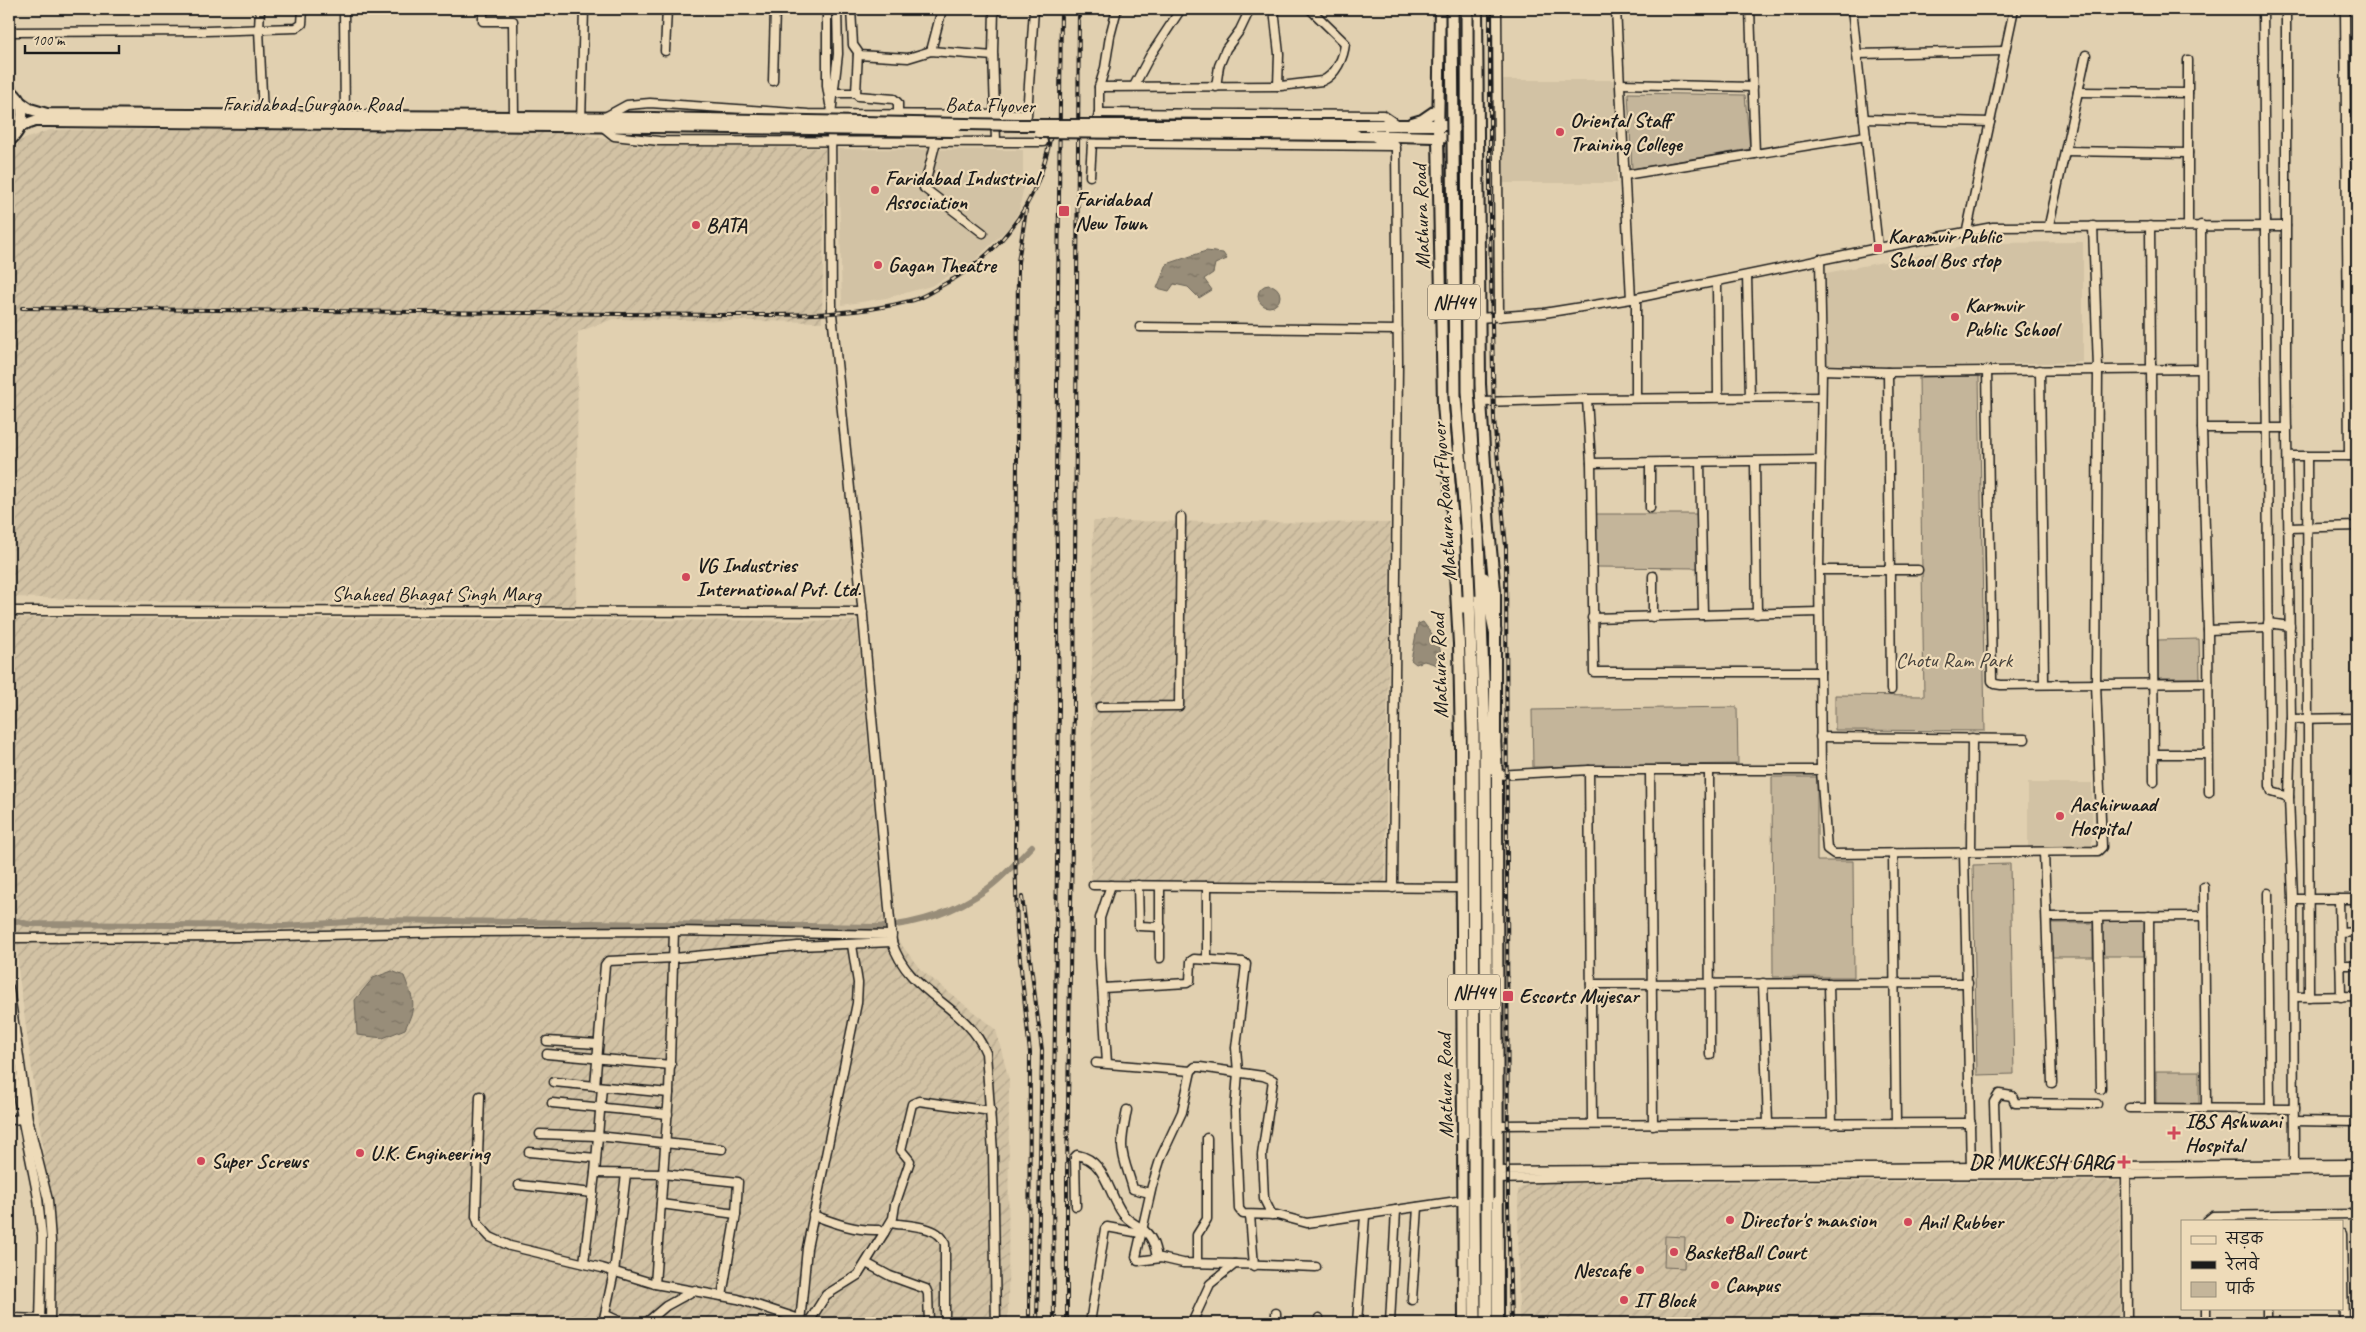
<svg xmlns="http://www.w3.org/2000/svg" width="2366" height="1332" font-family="Caveat,'Playpen Sans Deva',sans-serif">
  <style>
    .built { fill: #d2c2a4 }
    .industrial { fill: url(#industrial-furrows) }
    .green { fill: #c4b59a; stroke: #70685b }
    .water { fill: url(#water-ripples); stroke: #666054 }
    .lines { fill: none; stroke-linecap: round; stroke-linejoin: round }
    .canal { stroke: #988d79; stroke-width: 6 }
    .minor-casing { stroke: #1c1c1c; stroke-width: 11 }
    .major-casing { stroke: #1c1c1c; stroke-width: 14 }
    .highway-casing { stroke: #1c1c1c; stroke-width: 15 }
    .minor { stroke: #eedbb9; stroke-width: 8 }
    .major { stroke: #eedbb9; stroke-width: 10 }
    .highway { stroke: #eedbb9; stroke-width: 11 }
    .rail-casing { stroke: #1c1c1c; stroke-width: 4 }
    .rail { stroke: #eedbb9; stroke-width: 2; stroke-dasharray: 5.5; stroke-linecap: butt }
    .major-bridge-casing { stroke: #1c1c1c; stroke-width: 14; stroke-linecap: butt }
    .highway-bridge-casing { stroke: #1c1c1c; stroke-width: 15; stroke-linecap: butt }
    .major-bridge { stroke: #eedbb9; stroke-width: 10 }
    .highway-bridge { stroke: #eedbb9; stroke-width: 11 }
    .poi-dot { fill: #d1495b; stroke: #eedbb9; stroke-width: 2 }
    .labels { text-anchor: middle; stroke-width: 4.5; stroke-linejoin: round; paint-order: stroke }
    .shield { fill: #eedbb9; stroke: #5b554b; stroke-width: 1 }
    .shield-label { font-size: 20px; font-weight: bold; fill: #1c1c1c }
    .street-label { font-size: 21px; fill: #1c1c1c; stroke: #eedbb9 }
    .poi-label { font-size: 21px; font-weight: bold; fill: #1c1c1c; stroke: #eedbb9; text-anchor: start }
    .park-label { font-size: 21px; fill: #46423c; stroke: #eedbb9 }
  </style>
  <defs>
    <pattern id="industrial-furrows" width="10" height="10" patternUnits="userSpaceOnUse" patternTransform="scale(1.25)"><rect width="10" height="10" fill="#d2c2a4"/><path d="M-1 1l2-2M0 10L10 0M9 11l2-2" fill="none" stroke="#b4a68d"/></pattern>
    <pattern id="water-ripples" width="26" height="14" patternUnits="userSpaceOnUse" patternTransform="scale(1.25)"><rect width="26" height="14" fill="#988d79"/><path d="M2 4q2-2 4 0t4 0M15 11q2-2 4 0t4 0" fill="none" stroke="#7b7262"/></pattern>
  </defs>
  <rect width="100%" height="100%" fill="#e1d0b0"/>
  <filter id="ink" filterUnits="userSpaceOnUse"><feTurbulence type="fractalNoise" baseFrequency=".02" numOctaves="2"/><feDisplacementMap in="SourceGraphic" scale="10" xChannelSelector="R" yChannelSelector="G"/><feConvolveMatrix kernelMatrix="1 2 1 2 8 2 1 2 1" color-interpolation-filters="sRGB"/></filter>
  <g filter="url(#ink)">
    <g class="built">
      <rect x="1503" y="80" width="114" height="103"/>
      <polygon points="838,149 1023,150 1023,190 1019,211 1008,228 973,262 931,286 886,298 842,305"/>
      <polygon points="2083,242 2083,362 1827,368 1826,273 1982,243"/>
      <rect x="2028" y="783" width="64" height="65"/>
    </g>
    <g class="industrial">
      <polygon points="556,129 639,146 825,148 822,322 613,319 578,332 576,607 467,603 129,601 13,597 14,155 19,141 50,130"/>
      <polygon points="1093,521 1390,523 1385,883 1091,879"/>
      <polygon points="13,618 857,621 884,922 920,969 996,1030 1009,1080 1008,1323 56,1323 50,1200 19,976 11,864"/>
      <polygon points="2119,1181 2120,1323 1519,1323 1518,1190 1527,1183"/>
    </g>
    <g class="green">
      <polygon points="1628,93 1745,95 1750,149 1632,169"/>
      <polygon points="1979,376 1985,731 1835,730 1835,695 1924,696 1919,377"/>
      <polygon points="1596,514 1698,514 1698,568 1596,567"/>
      <polygon points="2199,639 2200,678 2158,678 2158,640"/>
      <polygon points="1737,707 1738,764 1533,767 1532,710"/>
      <polygon points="1772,777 1817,777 1817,861 1853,861 1854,977 1773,977"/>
      <polygon points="2010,864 2014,1074 1977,1075 1973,865"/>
      <rect x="2101" y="921" width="43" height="35"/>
      <rect x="2050" y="923" width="43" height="34"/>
      <rect x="2156" y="1071" width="43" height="34"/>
      <polygon points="1665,1236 1685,1237 1684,1268 1664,1267"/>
    </g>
    <g class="water">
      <polygon points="1206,251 1223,253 1227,259 1215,264 1213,273 1204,279 1212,290 1199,298 1188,287 1174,284 1169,291 1157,288 1167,264"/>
      <circle cx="1269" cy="296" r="11"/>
      <path d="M1423,622C1432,634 1447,650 1438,665L1424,661L1416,664L1411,660L1418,624Z"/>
      <path d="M392,971L404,976C414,1002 417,1004 405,1029L383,1038L357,1035L355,1000L373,978Z"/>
    </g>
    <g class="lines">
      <path class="canal" d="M9,919L28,924L285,926L378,920L878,927C918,924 954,913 987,889C1004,877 1018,860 1032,846"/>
      <g class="minor-casing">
        <g id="minor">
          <polyline points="260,9 259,29 263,115"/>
          <polyline points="344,9 345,119"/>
          <polyline points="483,9 483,21 513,21 514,117"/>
          <polyline points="827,9 827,86 830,104"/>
          <path d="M837,9L838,54L831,114L832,314L862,605L892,942C908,995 967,1005 986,1053L993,1152L996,1323"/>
          <polyline points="851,9 853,45 858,52 856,93 858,96 894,99 898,103 898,114"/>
          <polyline points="994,9 993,52 996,141"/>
          <polyline points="1117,9 1110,36 1105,68 1099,87 1099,113 1092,143 1393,146"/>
          <polyline points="1274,9 1279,54 1278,86"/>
          <polyline points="1497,9 1499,317"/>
          <polyline points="1616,9 1631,299"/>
          <polyline points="1750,9 1755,154"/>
          <polyline points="1852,9 1878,248"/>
          <polyline points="2263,9 2270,786 2272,792 2289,797"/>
          <polyline points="2286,9 2286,364 2291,719 2289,797 2293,899 2294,1165"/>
          <polyline points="2345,9 2349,456"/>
          <polyline points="2345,9 2357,9"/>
          <polyline points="9,32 206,31 296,28 302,24 303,9"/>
          <polyline points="665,51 667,9"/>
          <polyline points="931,51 942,9"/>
          <polyline points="1857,54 2005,51"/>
          <polyline points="858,55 908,58 931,51 993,56"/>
          <polyline points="773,81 775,9"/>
          <polyline points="1620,84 1753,87"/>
          <polyline points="1134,86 1150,56 1181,9"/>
          <path d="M1099,87L1281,86L1322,81C1336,75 1344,57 1345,43L1310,9"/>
          <polyline points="1216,87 1219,66 1226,49 1240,30 1250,9"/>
          <polyline points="2078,92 2188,93"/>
          <polyline points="834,93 856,93"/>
          <polyline points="1099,113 1383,115 1399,126"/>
          <polyline points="605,117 627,105 650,103 808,114 1027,115 1034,9"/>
          <polyline points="1864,119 1990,122"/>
          <polyline points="581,122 584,9"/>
          <polyline points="2346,122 2357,122"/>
          <polyline points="603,127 614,136 659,141 1043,142"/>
          <polyline points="1376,138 1395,145 1396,148 1398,363 1393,888"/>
          <polyline points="936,141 924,188 983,233"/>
          <polyline points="2065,151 2188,153"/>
          <polyline points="1625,175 1866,136"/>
          <polyline points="1090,176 1092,143"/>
          <polyline points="2049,225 2086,55"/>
          <polyline points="2188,225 2188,60"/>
          <polyline points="2201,225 2202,428 2208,630 2209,792"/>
          <polyline points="2150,226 2154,782"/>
          <polyline points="1967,230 2014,9"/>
          <polyline points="1820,259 1822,370 1819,570 1821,770 1827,849 1834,854 2098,851 2102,847 2096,683 2098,368 2093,226"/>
          <polyline points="1747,276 1750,397"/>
          <polyline points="1717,282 1718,397"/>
          <polyline points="1636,298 1636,398"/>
          <polyline points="1479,318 1544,313 1631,299 1878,248 1993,227 2286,226"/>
          <polyline points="1140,327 1398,330"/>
          <polyline points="1822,370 1888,372 2201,369"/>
          <polyline points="1987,370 1992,681 1995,684 2001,685 2208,683"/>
          <polyline points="2040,370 2044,683"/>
          <polyline points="1888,372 1891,690"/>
          <polyline points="1587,399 1591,463 1594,672 1820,672"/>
          <polyline points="1482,402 1587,399 1821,397"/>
          <polyline points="2202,428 2287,428"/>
          <polyline points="2288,456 2357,456"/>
          <polyline points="2307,456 2309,997"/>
          <polyline points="1755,461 1757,614"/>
          <polyline points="1700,462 1703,615"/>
          <polyline points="1591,463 1821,460"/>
          <polyline points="1650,463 1650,508"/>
          <polyline points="2289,528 2357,526"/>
          <polyline points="1819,570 1918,570"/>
          <polyline points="1653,576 1653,617"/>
          <polyline points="9,611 863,612"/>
          <polyline points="1592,618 1819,612"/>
          <polyline points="2268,623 2290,626"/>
          <polyline points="2208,630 2268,628"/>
          <polyline points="1100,707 1179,706 1181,517"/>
          <polyline points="2291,719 2357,718"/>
          <polyline points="1820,737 2025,739"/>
          <polyline points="2154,754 2208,754"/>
          <polyline points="1589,770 1592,1124"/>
          <polyline points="1650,771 1653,1125"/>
          <polyline points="1709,771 1710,1055"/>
          <polyline points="1497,775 1589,770 1821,770"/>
          <polyline points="1964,852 1971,1170"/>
          <polyline points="1971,852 1972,738"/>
          <polyline points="2044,852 2052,1083"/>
          <polyline points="1893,853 1896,1123"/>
          <polyline points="1093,885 1461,888"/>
          <polyline points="1138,885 1139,926 1161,927"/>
          <polyline points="1207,886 1207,960"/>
          <polyline points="2204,887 2206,1108"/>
          <polyline points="2268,893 2270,1109"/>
          <polyline points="2293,899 2357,899"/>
          <polyline points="2339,899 2341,997"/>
          <polyline points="2149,916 2150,1108"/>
          <polyline points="2047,917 2204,916"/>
          <polyline points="2098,917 2101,1089"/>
          <polyline points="2340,933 2357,932"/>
          <polyline points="9,938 242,937 453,932 674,931 892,935"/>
          <polyline points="1160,958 1160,886"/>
          <polyline points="2340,965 2357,965"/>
          <polyline points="1763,983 1768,1123"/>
          <polyline points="1829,983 1832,1124"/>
          <polyline points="1591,984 1968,983"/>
          <polyline points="9,988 28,1119 48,1200 51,1241 50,1323"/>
          <polyline points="1103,988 1187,983 1190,981 1191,961 1194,959 1243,962 1246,964 1236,1048 1238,1072 1235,1111 1239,1209 1243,1214 1277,1215 1307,1223 1464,1200"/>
          <polyline points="2294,997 2357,996"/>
          <polyline points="547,1041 598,1044"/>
          <polyline points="9,1052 38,1198 42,1237 40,1323"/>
          <polyline points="547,1054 671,1065"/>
          <polyline points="1096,1063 1191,1071 1195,1067 1200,1067 1263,1076 1273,1080 1262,1155 1264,1199 1272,1215"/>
          <polyline points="1107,1063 1100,954 1100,918 1111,885"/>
          <polyline points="1191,1071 1182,1112 1161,1157 1152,1186 1136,1257 1138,1261 1161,1258 1183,1263 1235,1264"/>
          <polyline points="554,1082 669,1093"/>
          <polyline points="595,1086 605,965 608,961 674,958 798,946 892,942"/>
          <polyline points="480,1096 476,1216 479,1225 490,1237 510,1246 602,1268 655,1284 738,1299 812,1323"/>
          <polyline points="552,1103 668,1114"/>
          <polyline points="2129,1108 2294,1109"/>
          <path d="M1127,1110C1125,1121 1122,1134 1122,1146C1122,1159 1130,1176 1133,1189L1150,1193"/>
          <polyline points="9,1120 24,1119"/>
          <polyline points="2294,1121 2357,1122"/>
          <polyline points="1498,1125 1971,1123"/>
          <polyline points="540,1134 597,1136 722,1149"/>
          <polyline points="529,1152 596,1158"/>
          <polyline points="1996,1166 1994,1102 1999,1094 2012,1096 2015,1103 2097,1104"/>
          <polyline points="2126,1170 2127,1323"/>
          <polyline points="1494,1171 2357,1164"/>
          <polyline points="595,1173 663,1174 738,1182 736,1214 722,1296"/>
          <polyline points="1494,1179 1679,1175 2126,1174 2357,1170"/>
          <polyline points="519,1185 593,1193"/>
          <polyline points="661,1204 736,1214"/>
          <path d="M1076,1206L1075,1157L1077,1155C1106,1160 1108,1194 1123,1214C1128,1221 1134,1223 1141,1228C1152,1235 1155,1246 1157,1258"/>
          <polyline points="1250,1215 1254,1266"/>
          <polyline points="2207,1221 2213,1216 2357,1214"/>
          <path d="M891,1223C907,1226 940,1225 945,1244V1323"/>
          <polyline points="884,1233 893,1218 895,1205 910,1161 901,1150 912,1104 919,1101 991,1111"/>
          <polyline points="2342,1234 2344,1323"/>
          <polyline points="1197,1262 1197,1235 1207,1219 1207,1138"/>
          <polyline points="584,1263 595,1173 602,1087"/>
          <polyline points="866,1263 890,1276 926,1289 928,1294 929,1323"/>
          <polyline points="655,1284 669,1093 674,931"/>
          <polyline points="1412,1300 1418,1207"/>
          <polyline points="2206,1308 2206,1323"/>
          <polyline points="2267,1308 2267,1323"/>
          <polyline points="606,1315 619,1321 636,1323"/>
          <polyline points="9,1318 44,1319"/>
          <path d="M809,1322L826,1295L858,1275L884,1233L879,1230C856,1231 834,1223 813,1215"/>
          <polyline points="603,1323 614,1272 626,1174"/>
          <polyline points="646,1323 666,1306 695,1290"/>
          <polyline points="800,1323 807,1248 857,1003 858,983 852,945"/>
          <polyline points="1090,1323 1105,1229 1107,1227 1140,1233"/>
          <polyline points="1192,1323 1210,1284 1235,1264 1316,1267"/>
          <polyline points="1276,1323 1276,1313"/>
          <polyline points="1318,1323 1319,1318"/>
          <polyline points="1357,1323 1365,1216"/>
          <polyline points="1390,1323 1396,1210"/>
        </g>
      </g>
      <g class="major-casing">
        <g id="major">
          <polyline points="1440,9 1438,137 1443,404 1454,535"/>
          <polyline points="1477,9 1480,384 1489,529 1495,591 1495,737 1497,775 1498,1323"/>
          <path d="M9,90C28,102 25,128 9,141"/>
          <polyline points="20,102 30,109 47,114 653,118"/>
          <polyline points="1412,123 1422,120 1438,109"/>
          <polyline points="1368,125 1474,125"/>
          <polyline points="21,126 35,121 48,121 653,127"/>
          <polyline points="1356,135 1474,138"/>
          <polyline points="1455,574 1459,644 1461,746 1464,1323"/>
        </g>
      </g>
      <g class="highway-casing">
        <g id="highway">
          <polyline points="1454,527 1463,607"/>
          <polyline points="1478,535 1485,733 1487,1137"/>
          <polyline points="1484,578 1495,631"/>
          <polyline points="1469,596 1473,729 1474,1137"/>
          <polyline points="1492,768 1495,737"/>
          <polyline points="1474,1198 1475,1323"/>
          <polyline points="1487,1198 1487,1323"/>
        </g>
      </g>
      <use href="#minor" class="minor"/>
      <use href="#major" class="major"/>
      <use href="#highway" class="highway"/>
      <g class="rail-casing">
        <g id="rail">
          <polyline points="1490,9 1490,230 1494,419 1506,547 1508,1204 1511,1323"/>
          <polyline points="1026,210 1018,262 1015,846 1017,931 1030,1053 1029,1323"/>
          <path d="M22,308L722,315C787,315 851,317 914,300C923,297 933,291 941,286C1007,252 1044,194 1053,121"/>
          <polyline points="1022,897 1042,1050 1037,1323"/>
          <polyline points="1054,1323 1053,1173 1059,705 1056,481 1061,9"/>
          <polyline points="1067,1323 1067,1173 1074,705 1079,9"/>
        </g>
      </g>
      <use href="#rail" class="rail"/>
      <g class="major-bridge-casing">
        <g id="major-bridge">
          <polyline points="653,118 1018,125 1368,125"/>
          <polyline points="653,127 955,131"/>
          <polyline points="1039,132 1356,135"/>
        </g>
      </g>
      <g class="highway-bridge-casing">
        <g id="highway-bridge">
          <polyline points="1452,9 1455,397 1466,525 1469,596"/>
          <polyline points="1467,9 1468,391 1478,535"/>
          <polyline points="1474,1137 1474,1198"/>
          <polyline points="1487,1137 1487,1198"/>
        </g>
      </g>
      <use href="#major-bridge" class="major-bridge"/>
      <use href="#highway-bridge" class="highway-bridge"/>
    </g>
  </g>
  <g class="poi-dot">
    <circle cx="1560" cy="132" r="5"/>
    <circle cx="875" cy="190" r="5"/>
    <rect x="1058" y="205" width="12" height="12" rx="2.5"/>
    <circle cx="696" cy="225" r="5"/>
    <rect x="1873" y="243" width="10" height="10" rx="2.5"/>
    <circle cx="878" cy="265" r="5"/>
    <circle cx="1955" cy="317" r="5"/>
    <circle cx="686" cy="577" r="5"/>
    <circle cx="2060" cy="816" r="5"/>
    <rect x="1502" y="990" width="12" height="12" rx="2.5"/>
    <path d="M2171.5 1125.5h5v5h5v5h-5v5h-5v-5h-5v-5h5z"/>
    <circle cx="360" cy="1153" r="5"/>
    <circle cx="201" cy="1161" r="5"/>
    <path d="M2121.5 1154.5h5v5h5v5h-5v5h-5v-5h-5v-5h5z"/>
    <circle cx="1730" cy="1220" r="5"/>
    <circle cx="1908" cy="1222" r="5"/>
    <circle cx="1674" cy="1252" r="5"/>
    <circle cx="1640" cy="1270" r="5"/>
    <circle cx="1715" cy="1285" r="5"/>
    <circle cx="1624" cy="1300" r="5"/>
  </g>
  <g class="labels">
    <g class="shield">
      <rect x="1428" y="284.5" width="52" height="35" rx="4"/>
      <rect x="1448" y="974.5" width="52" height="35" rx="4"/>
    </g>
    <g class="shield-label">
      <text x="1454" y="309">NH44</text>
      <text x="1474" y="999">NH44</text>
    </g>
    <g class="street-label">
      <text x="312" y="111">Faridabad-Gurgaon Road</text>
      <text transform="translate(990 105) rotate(1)" y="7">Bata Flyover</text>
      <text transform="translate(1421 217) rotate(-92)" y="7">Mathura Road</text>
      <text transform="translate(1444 502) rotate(-94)" y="7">Mathura Road Flyover</text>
      <text x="436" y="601">Shaheed Bhagat Singh Marg</text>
      <text transform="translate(1439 666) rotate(-92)" y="7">Mathura Road</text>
      <text transform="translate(1445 1086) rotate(-91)" y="7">Mathura Road</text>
    </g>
    <g class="poi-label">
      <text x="1570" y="127">Oriental Staff<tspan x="1570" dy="24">Training College</tspan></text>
      <text x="885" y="185">Faridabad Industrial<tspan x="885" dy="24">Association</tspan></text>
      <text x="1075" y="206">Faridabad<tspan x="1075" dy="24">New Town</tspan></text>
      <text x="706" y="232">BATA</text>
      <text x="1888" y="243">Karamvir Public<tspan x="1888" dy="24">School Bus stop</tspan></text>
      <text x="888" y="272">Gagan Theatre</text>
      <text x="1965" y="312">Karmvir<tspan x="1965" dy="24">Public School</tspan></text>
      <text x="696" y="572">VG Industries<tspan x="696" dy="24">International Pvt. Ltd.</tspan></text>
      <text x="2070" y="811">Aashirwaad<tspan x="2070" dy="24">Hospital</tspan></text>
      <text x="1519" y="1003">Escorts Mujesar</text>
      <text x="2185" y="1128">IBS Ashwani<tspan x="2185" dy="24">Hospital</tspan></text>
      <text x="370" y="1160">U.K. Engineering</text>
      <text x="211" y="1168">Super Screws</text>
      <text x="2113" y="1169" text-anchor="end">DR MUKESH GARG</text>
      <text x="1740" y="1227">Director's mansion</text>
      <text x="1918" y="1229">Anil Rubber</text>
      <text x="1684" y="1259">BasketBall Court</text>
      <text x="1630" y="1277" text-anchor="end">Nescafe</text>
      <text x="1725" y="1292">Campus</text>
      <text x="1634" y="1307">IT Block</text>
    </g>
    <g class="park-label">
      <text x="1954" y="667">Chotu Ram Park</text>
    </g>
  </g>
  <rect width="2366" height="1332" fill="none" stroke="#eedbb9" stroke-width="30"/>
  <rect x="15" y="15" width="2336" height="1302" fill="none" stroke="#1c1c1c" stroke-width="2" filter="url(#ink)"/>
  <rect x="2181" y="1220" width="162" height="90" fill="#eedbb9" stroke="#9a8f7a"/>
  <rect x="2191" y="1236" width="25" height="8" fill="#eedbb9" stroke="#9a8f7a"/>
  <text x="2226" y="1244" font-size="15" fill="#1c1c1c">सड़क</text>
  <rect x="2191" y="1261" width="25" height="8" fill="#1c1c1c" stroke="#9a8f7a"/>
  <text x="2226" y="1270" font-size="15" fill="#1c1c1c">रेलवे</text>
  <rect x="2191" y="1282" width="25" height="15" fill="#c4b59a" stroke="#9a8f7a"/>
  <text x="2226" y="1294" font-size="15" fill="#1c1c1c">पार्क</text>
  <path d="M25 45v8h94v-8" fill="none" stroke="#1c1c1c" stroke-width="2.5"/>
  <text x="32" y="45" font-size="15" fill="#1c1c1c" stroke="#eedbb9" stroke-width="4" paint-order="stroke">100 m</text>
</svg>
